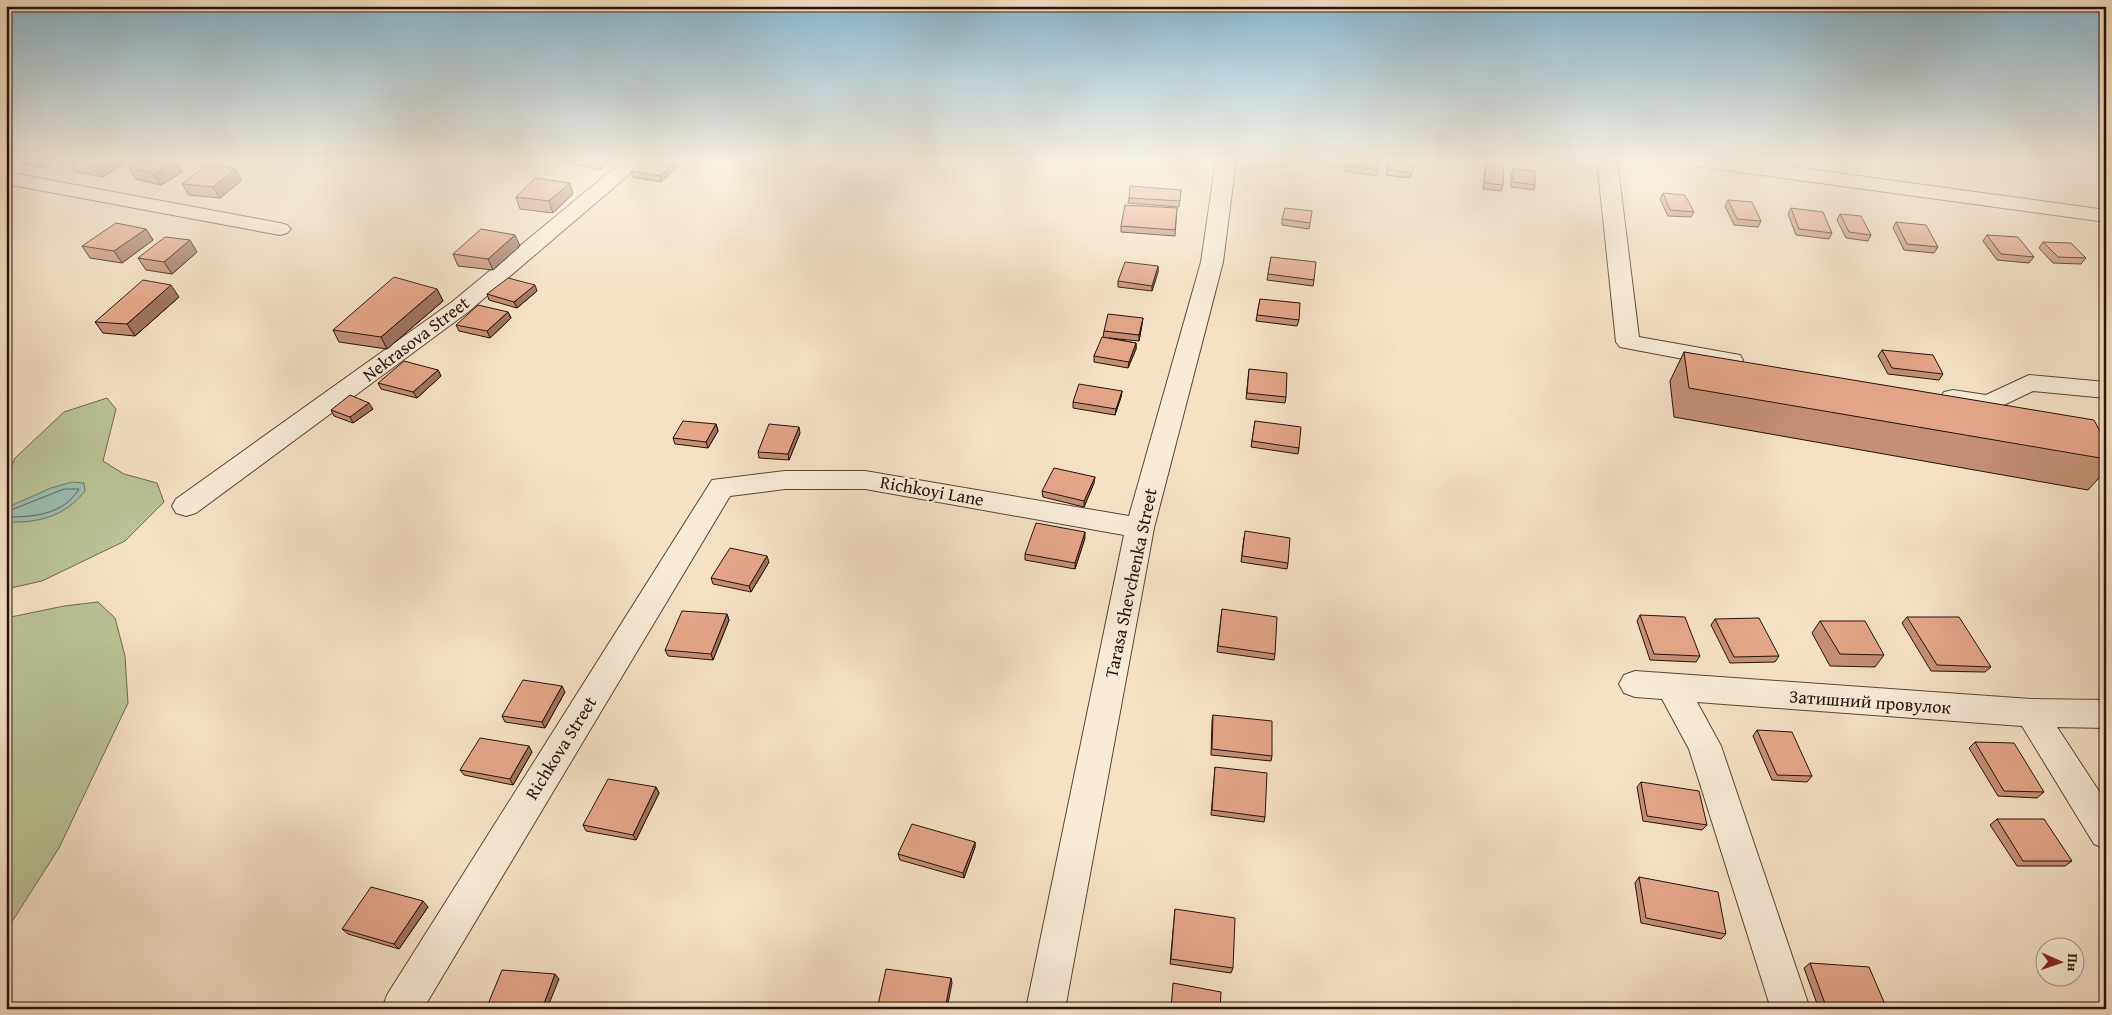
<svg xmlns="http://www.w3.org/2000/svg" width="2112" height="1015" font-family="'Gentium Book Plus',serif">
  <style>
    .green { fill: #bac496; stroke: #706b50 }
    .water { fill: #9cbeb1; stroke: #6d796e }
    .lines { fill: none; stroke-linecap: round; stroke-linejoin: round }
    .shore { stroke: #61685d; stroke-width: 1 }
    .minor-casing { stroke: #5a4638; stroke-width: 2 }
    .tertiary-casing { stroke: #5a4638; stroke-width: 2 }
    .minor { fill: #f8ecd9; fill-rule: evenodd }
    .tertiary { fill: #f8ecd9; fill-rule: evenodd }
    .wall { fill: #c58f75; stroke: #261209 }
    .shaded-wall { fill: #a0745f; stroke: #261209 }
    .building { fill: #e5a688; stroke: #261209 }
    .labels { text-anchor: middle; stroke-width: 4; stroke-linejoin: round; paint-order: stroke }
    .street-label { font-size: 18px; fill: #261209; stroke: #f8ecd9 }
  </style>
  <rect width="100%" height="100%" fill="#f5e2c5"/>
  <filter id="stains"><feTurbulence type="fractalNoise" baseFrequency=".004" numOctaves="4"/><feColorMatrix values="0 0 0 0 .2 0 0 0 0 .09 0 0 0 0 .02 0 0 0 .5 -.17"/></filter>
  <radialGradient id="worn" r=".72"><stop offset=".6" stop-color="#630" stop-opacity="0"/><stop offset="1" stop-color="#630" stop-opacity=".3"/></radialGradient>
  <g class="green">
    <polygon points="107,398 116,409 103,461 124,474 157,483 164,502 125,541 42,581 6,589 6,482 15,458 64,412"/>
    <polygon points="98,602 115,618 125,656 128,703 59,848 6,931 6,618 64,606"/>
  </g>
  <path class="water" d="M72,482L84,483L85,491C64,517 39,523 6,522V508L51,488Z"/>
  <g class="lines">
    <path class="shore" d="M6,512L64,489H79C63,515 34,517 6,517"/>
    <g class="minor-casing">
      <g id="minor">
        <polygon points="624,160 646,160 468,312 196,513 186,516 176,513 172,506 176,499 452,302"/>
        <polygon points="1216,160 1236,160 1223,262 1154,528 1065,1009 1026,1009 1124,535 865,489 785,489 730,496 423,1009 382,1009 387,995 712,480 785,471 865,471 1129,516 1201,262"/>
        <polygon points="1597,160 1617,160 1639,337 1740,355 1743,360 1740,365 1731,368 1620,347 1616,342"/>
        <polygon points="6,172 280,223 287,225 291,229 287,233 280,235 6,184"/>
        <polygon points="2029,375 2106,382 2106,398 2033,391 1989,412 1944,404 1940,398 1944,392 1953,390 1986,395"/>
        <polygon points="1635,671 2031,699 2106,700 2106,728 2057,727 2106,802 2106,849 2094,844 2022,726 1697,702 1721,746 1810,1009 1771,1009 1689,749 1662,699 1635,697 1624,693 1619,684 1624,675"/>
      </g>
    </g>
    <g class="tertiary-casing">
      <polygon id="tertiary" points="1686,160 1742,160 2106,210 2106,222 1696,166 1689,164"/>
    </g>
    <use href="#minor" class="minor"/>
    <use href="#tertiary" class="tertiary"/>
  </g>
  <g class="wall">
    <polygon points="10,160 54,160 43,167 12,162"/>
    <polygon points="70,160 128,160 103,177 76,172 68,161"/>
    <polygon points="567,160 611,160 601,170 568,163"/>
    <polygon points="1347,160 1380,160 1377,176 1344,171"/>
    <polygon points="1389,160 1412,173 1410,178 1386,175"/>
    <polygon points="175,161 182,172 161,185 136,179 129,167"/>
    <polygon points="1486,163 1503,185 1501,191 1483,189 1485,169"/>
    <polygon points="676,168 661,182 633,177 631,171"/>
    <polygon points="1513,169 1535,185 1534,190 1511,187 1511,174"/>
    <polygon points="242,180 220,198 189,195 182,184"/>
    <polygon points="1181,190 1179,207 1128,203 1129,198"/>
    <polygon points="1663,193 1694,212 1691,217 1668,216 1660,199"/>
    <polygon points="573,194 553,213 520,209 516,197"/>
    <polygon points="1728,200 1761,221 1758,227 1734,225 1725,206"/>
    <polygon points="1177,208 1175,236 1121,232 1121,226"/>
    <polygon points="1791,208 1832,233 1829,239 1796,235 1788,214"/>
    <polygon points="1312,211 1309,229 1282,225 1282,219"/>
    <polygon points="1840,214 1871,235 1868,241 1846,238 1837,220"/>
    <polygon points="1896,222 1938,247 1934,253 1904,250 1893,228"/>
    <polygon points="146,229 153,240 122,263 90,258 82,246"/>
    <polygon points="1987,235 2034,257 2029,263 1997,260 1983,241"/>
    <polygon points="2043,242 2086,258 2081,264 2053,263 2039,248"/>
    <polygon points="520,246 493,270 458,266 453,254"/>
    <polygon points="197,252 172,274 146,270 138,258"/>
    <polygon points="1271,257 1314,280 1313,286 1267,280"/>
    <polygon points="1158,266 1158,272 1152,291 1118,287 1118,281"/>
    <polygon points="437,289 443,301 387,349 339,342 333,330"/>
    <polygon points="537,291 517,308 489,300 487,294"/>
    <polygon points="179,297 135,336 103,333 95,322"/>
    <polygon points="1260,299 1299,320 1297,326 1256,321"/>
    <polygon points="508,312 511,318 490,338 459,331 456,325"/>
    <polygon points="1142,324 1139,341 1109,338 1136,343 1136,349 1128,368 1094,362 1094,356 1103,337 1104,331"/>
    <polygon points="1882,350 1943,374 1939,380 1888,374 1878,356"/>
    <polygon points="1684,352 2106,443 2106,470 2088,490 1674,417 1670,381"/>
    <polygon points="1249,369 1286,397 1285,403 1246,399"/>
    <polygon points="438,370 441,376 417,398 381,389 378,383"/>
    <polygon points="1122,391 1121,397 1115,415 1073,408 1073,402"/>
    <polygon points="373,409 353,423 334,416 331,410"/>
    <polygon points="1255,421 1299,448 1298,454 1251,447"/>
    <polygon points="716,424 718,431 708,448 675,444 673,438"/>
    <polygon points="800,433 789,460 759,458 758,452"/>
    <polygon points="1094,483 1084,507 1043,497 1042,491"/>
    <polygon points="1244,537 1288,563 1287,569 1241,562"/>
    <polygon points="1085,538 1075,569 1025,560 1025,554"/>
    <polygon points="769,562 751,592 713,584 711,578"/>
    <polygon points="1222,609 1275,654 1274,660 1217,652"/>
    <polygon points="727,614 729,620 713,660 668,656 665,650"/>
    <polygon points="1640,615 1700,656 1696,662 1650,660 1637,621"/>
    <polygon points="1907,617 1991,667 1985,672 1931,671 1902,623"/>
    <polygon points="1715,619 1779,656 1775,662 1730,663 1711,625"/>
    <polygon points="1820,621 1884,655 1875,667 1830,666 1812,633"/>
    <polygon points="565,692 545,728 505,722 502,716"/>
    <polygon points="1213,715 1272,756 1271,761 1211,755 1212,721"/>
    <polygon points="1757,730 1812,776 1807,782 1772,780 1753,736"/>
    <polygon points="1975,742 2044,792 2037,798 1998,796 1969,748"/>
    <polygon points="532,752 513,785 464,775 460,770"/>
    <polygon points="1215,767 1265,817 1264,822 1211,815"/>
    <polygon points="1641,782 1707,825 1702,830 1643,821 1637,787"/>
    <polygon points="656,787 659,793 636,840 586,831 583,825"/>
    <polygon points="1997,819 2072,861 2065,866 2017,866 1990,825"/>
    <polygon points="975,842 975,847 964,878 900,860 898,854"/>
    <polygon points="1639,877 1726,934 1721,939 1641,923 1635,883"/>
    <polygon points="428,907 399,949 348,934 342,929"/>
    <polygon points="1175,909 1233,968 1231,973 1170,964"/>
    <polygon points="1810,963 1887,1009 1819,1009 1804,968"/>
  </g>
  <g class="shaded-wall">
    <polygon points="38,160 54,160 43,167"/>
    <polygon points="104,160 128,160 103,177 96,166"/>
    <polygon points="598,160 611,160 601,170"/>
    <polygon points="175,161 182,172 161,185 154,174"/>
    <polygon points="675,162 676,168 661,182 660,176"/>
    <polygon points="235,169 242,180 220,198 213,187"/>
    <polygon points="570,183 573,194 553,213 549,201"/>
    <polygon points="146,229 153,240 122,263 114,251"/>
    <polygon points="515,235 520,246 493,270 488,259"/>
    <polygon points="190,240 197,252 172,274 164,262"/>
    <polygon points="1158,266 1158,272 1152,291 1152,286"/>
    <polygon points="171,285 179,297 135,336 127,324"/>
    <polygon points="535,285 537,291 517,308 514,302"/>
    <polygon points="437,289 443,301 387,349 381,337"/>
    <polygon points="508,312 511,318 490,338 487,331"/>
    <polygon points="1143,318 1142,324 1139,341 1139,335"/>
    <polygon points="1136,343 1136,349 1128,368 1129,362"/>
    <polygon points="438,370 441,376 417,398 413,392"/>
    <polygon points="1122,391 1121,397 1115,415 1116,409"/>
    <polygon points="369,403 373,409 353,423 350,417"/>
    <polygon points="716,424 718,431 708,448 706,442"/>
    <polygon points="799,427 800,433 789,460 788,454"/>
    <polygon points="1095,477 1094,483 1084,507 1084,501"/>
    <polygon points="1085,532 1085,538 1075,569 1075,563"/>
    <polygon points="767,556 769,562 751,592 749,586"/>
    <polygon points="727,614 729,620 713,660 711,654"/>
    <polygon points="562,686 565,692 545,728 542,722"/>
    <polygon points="529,746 532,752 513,785 510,779"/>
    <polygon points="656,787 659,793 636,840 633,835"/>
    <polygon points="975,842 975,847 964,878 963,873"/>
    <polygon points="423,901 428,907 399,949 394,944"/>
    <polygon points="555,974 559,979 547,1009 542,1009"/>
    <polygon points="951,978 952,983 947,1009 945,1009"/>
  </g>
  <g class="building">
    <polygon points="70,160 104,160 96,166 68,161"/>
    <polygon points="141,160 173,160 175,161 154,174 129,167"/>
    <polygon points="643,160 666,160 675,162 660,176 631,171"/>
    <polygon points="1347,160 1380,160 1378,170 1345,165"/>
    <polygon points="1389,160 1414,160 1412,173 1387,169"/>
    <polygon points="1486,163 1504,166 1503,185 1485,183"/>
    <polygon points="208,164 235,169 213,187 182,184"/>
    <polygon points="1513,169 1535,171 1535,185 1513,182"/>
    <polygon points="535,178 570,183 549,201 516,197"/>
    <polygon points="1130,186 1181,190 1180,201 1129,198"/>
    <polygon points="1663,193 1685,195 1694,212 1670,210"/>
    <polygon points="1728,200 1752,202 1761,221 1737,219"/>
    <polygon points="1125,205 1177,208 1175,230 1121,226"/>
    <polygon points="1285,208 1312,211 1310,223 1282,219"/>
    <polygon points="1791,208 1823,212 1832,233 1799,229"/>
    <polygon points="1840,214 1861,216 1871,235 1849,232"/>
    <polygon points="1896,222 1926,225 1938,247 1907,244"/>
    <polygon points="116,223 146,229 114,251 82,246"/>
    <polygon points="481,229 515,235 488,259 453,254"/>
    <polygon points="1987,235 2018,237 2034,257 2001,254"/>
    <polygon points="165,237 190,240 164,262 138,258"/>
    <polygon points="2043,242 2071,243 2086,258 2058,257"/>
    <polygon points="1271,257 1316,262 1314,280 1268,274"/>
    <polygon points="1125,262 1158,266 1152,286 1118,281"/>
    <polygon points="394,277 437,289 381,337 333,330"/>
    <polygon points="508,278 535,285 514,302 487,294"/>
    <polygon points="143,280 171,285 127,324 95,322"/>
    <polygon points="1260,299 1300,303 1299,320 1257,315"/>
    <polygon points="478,305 508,312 487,331 456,325"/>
    <polygon points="1108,314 1143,318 1139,335 1104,331"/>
    <polygon points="1102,337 1136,343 1129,362 1094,356"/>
    <polygon points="1882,350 1933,355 1943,374 1892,368"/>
    <polygon points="1684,352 2094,420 2106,443 2106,459 1689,388"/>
    <polygon points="404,361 438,370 413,392 378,383"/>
    <polygon points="1249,369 1287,373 1286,397 1247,393"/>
    <polygon points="1079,384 1122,391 1116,409 1073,402"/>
    <polygon points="350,395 369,403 350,417 331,410"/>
    <polygon points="683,421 716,424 706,442 673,438"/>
    <polygon points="1255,421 1301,427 1299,448 1252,441"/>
    <polygon points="769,424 799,427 788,454 758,452"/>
    <polygon points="1054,468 1095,477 1084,501 1042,491"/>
    <polygon points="1036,523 1085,532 1075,563 1025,554"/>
    <polygon points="1245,531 1290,538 1288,563 1242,556"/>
    <polygon points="730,548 767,556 749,586 711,578"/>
    <polygon points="1222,609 1277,617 1275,654 1218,646"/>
    <polygon points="682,611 727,614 711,654 665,650"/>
    <polygon points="1640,615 1685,617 1700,656 1654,654"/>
    <polygon points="1907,617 1959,617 1991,667 1937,665"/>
    <polygon points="1759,618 1779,656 1734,657 1715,619"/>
    <polygon points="1820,621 1865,621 1884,655 1840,654"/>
    <polygon points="523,680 562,686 542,722 502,716"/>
    <polygon points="1213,715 1272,721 1272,756 1212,749"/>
    <polygon points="1757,730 1792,732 1812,776 1777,775"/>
    <polygon points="480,738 529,746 510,779 460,770"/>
    <polygon points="1975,742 2014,743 2044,792 2004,791"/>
    <polygon points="1215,767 1267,773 1265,817 1212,810"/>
    <polygon points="608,779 656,787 633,835 583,825"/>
    <polygon points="1641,782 1699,791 1707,825 1647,816"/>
    <polygon points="1997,819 2044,819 2072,861 2023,861"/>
    <polygon points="912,824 975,842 963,873 898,854"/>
    <polygon points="1639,877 1718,892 1726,934 1646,918"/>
    <polygon points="371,887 423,901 394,944 342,929"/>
    <polygon points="1175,909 1235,918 1233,968 1171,959"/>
    <polygon points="1810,963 1869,967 1887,1009 1827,1009"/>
    <polygon points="886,969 951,978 945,1009 877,1009"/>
    <polygon points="502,970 555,974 542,1009 486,1009"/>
    <polygon points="1173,983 1221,992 1220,1009 1171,1009"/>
  </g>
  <linearGradient id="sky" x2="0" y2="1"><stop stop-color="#89b8d2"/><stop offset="0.53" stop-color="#faf2e5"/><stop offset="1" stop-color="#faf2e5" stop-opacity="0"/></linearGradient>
  <rect width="2112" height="302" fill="url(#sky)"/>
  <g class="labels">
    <g class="street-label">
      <text transform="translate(416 339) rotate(-37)" y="6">Nekrasova Street</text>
      <text transform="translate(932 491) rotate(10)" y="6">Richkoyi Lane</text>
      <text transform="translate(1131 583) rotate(-78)" y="6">Tarasa Shevchenka Street</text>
      <text transform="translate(1870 702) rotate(4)" y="6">Затишний провулок</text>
      <text transform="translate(561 748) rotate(-58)" y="6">Richkova Street</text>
    </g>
  </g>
  <rect width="2112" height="1015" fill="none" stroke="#f5e2c5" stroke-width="25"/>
  <rect x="8" y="8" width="2097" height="1000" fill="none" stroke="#261209" stroke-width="2.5"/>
  <rect x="12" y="12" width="2087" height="990" fill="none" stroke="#261209"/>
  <g transform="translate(2060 962) rotate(92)"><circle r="24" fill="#f8ecd9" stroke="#a49586"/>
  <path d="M0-4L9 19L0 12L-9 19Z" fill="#8f2418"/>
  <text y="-8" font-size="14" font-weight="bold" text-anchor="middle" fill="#261209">Пн</text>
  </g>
  <rect width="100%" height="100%" filter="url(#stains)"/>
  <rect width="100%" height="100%" fill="url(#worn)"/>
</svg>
